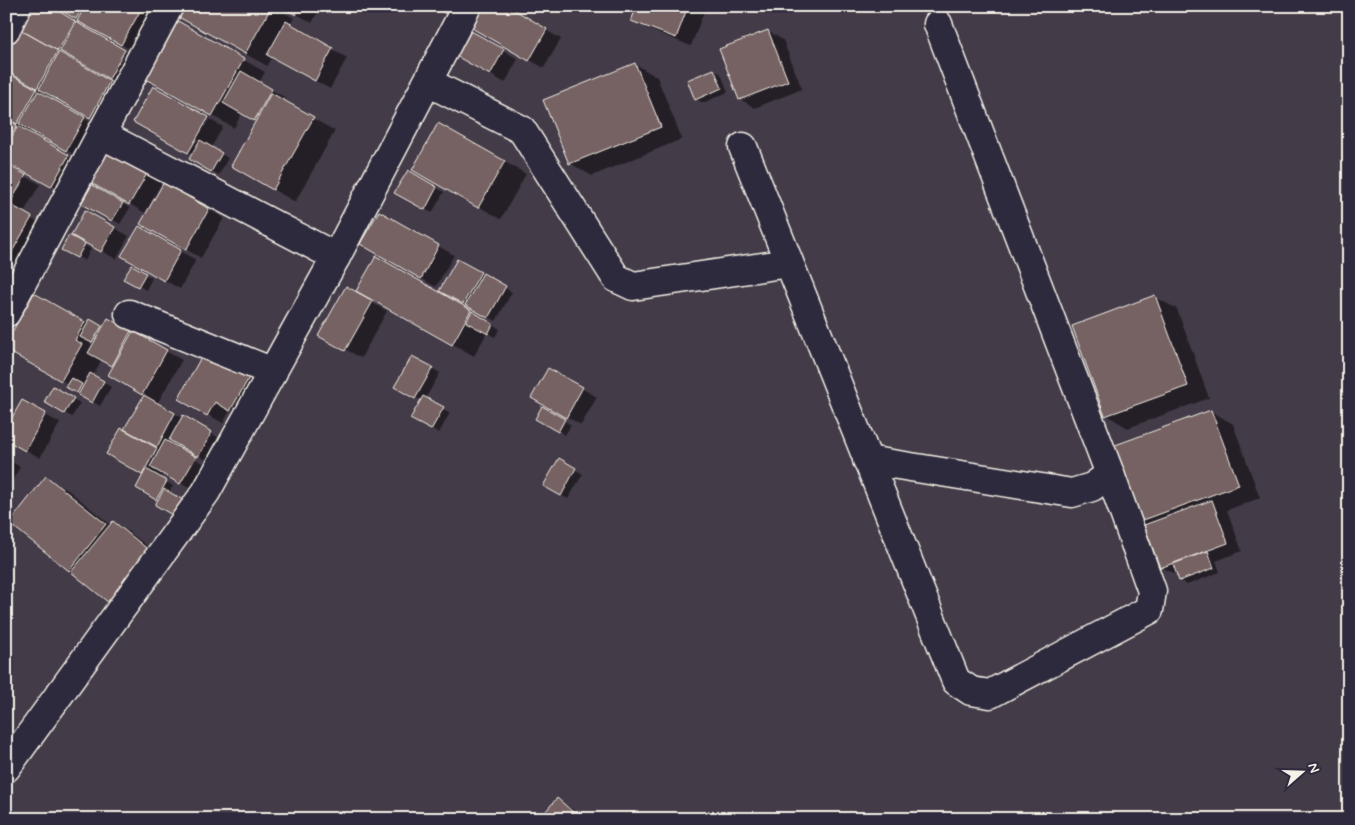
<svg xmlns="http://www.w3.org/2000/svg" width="1355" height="825" font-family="Mynerve,sans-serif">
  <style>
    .shadow { fill: #0007 }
    .building { fill: #766263; stroke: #f4f1e8 }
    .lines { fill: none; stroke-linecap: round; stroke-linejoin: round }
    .minor-casing { stroke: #f4f1e8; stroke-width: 31 }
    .minor { stroke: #2f2a3d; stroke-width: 28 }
  </style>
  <rect width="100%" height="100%" fill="#443b48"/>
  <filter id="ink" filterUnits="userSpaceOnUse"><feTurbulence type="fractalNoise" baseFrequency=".02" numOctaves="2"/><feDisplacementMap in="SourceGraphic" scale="10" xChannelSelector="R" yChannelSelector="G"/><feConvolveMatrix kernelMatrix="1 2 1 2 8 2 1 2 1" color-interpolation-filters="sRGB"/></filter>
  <g filter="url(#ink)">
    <g class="shadow">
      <polygon points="47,6 139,59 124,86 102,75 101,77 124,90 105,125 52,95 50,99 99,127 81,159 32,130 30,134 83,164 66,194 13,164 10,168 40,184 23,214 46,227 6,287 6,31"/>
      <polygon points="55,6 162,6 136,53"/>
      <polygon points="181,6 272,6 294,18 290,25 347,58 330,89 272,56 267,66 176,15"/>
      <polygon points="283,6 321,6 312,23"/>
      <polygon points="506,6 561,39 544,68 471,26"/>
      <polygon points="638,6 706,6 691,46 648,29 633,20"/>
      <polygon points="178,23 265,72 259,83 286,98 284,102 335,131 295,202 232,166 257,121 242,113 234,128 148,79"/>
      <polygon points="768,31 783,40 802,89 755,108 740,99"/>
      <polygon points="472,32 518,59 505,83 458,56"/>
      <polygon points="635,64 657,77 682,139 592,176 570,163"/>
      <polygon points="714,70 721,74 728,92 703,103 696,99"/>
      <polygon points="153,87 223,127 211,148 228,158 219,175 191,159 193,155 134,122"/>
      <polygon points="439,124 526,174 501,219 414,170"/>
      <polygon points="106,147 163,180 145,213 88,180"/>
      <polygon points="408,171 444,192 432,213 396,192"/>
      <polygon points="164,184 224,218 201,258 142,224"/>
      <polygon points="92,187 130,208 120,224 83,203"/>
      <polygon points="85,211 129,236 116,259 72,234"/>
      <polygon points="380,213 454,255 436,287 362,244"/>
      <polygon points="139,227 196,260 180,289 123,256"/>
      <polygon points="70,237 91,249 85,261 63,249"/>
      <polygon points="376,258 492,324 500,329 495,337 487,333 474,356 358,290"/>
      <polygon points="457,260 512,292 496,321 441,290"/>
      <polygon points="132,267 152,278 146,290 125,278"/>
      <polygon points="346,288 387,311 361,358 320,335"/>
      <polygon points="34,295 88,326 91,321 103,328 108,320 182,360 157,404 218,437 206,460 178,444 176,448 210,467 196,492 163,473 160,478 173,486 169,493 189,505 159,500 137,488 145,475 108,454 124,431 145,395 110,375 114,366 102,359 93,376 111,387 100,406 67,386 68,384 6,349"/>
      <polygon points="1155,297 1177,309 1209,398 1128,428 1106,415"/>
      <polygon points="206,352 264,385 246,418 231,409 223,423 179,399"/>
      <polygon points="413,357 440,373 425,399 450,413 439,433 412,418 422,401 396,387"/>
      <polygon points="548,369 597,397 581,425 567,417 569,415"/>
      <polygon points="53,388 80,403 72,417 45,402"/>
      <polygon points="22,402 60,423 40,458 6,438"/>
      <polygon points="1211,411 1233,424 1260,498 1227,510 1242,551 1216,561 1220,572 1187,585 1180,580 1178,575 1161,567 1146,526 1139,521"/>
      <polygon points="565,421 571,425 565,435 559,431"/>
      <polygon points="6,458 20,467 6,492"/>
      <polygon points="559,460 583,474 568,499 544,486"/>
      <polygon points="46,478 68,490 111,525 113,522 128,531 165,560 73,572 70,570 11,523"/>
      <polygon points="557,800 572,809 584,819 541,819"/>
    </g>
    <g class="building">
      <polygon points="25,6 50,6 75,21 58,51 14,26"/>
      <polygon points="53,6 83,6 76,19"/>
      <polygon points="85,6 143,6 121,45 77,21"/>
      <polygon points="180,6 272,6 245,54 175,15"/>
      <polygon points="280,6 301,6 296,15"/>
      <polygon points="432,6 451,6 446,14"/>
      <polygon points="481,6 508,6 547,29 529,61 470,27"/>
      <polygon points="637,6 688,6 676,38 631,21"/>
      <polygon points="178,21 244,59 212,116 146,79"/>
      <polygon points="286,21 333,48 315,81 267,55"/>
      <polygon points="76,22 125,50 109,79 60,51"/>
      <polygon points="15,27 58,51 37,88 6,71 6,44"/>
      <polygon points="768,30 788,81 739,100 719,49"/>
      <polygon points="471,31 504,49 490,75 456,56"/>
      <polygon points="59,52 110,81 90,118 39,89"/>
      <polygon points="635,63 661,127 569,164 543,100"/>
      <polygon points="714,69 722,88 695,100 687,80"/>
      <polygon points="241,71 272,89 254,121 223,103"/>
      <polygon points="6,72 37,89 17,124 6,118"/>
      <polygon points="153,86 209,117 188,153 133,122"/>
      <polygon points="38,91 85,117 66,151 19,124"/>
      <polygon points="271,93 314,117 273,190 231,166"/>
      <polygon points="6,119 17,125 6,144"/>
      <polygon points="438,123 505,161 478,208 412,170"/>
      <polygon points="18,126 69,155 51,187 6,162 6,147"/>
      <polygon points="200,140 222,153 211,172 189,159"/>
      <polygon points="105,145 149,170 129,205 86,180"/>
      <polygon points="6,164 26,175 10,203 6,201"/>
      <polygon points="408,170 437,187 425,210 394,193"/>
      <polygon points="164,182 209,209 186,250 140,224"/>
      <polygon points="92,185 123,203 112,221 81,204"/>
      <polygon points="6,202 32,217 13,250 6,246"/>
      <polygon points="85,210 115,227 101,252 71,235"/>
      <polygon points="379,211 439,245 421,279 360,244"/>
      <polygon points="139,226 181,250 164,281 121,256"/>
      <polygon points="69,235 85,244 77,258 61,250"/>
      <polygon points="6,247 13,251 6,263"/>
      <polygon points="376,256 471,310 452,345 356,291"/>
      <polygon points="457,259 481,272 463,304 439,291"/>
      <polygon points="132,265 146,273 138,287 123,279"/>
      <polygon points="483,273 506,286 488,318 465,305"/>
      <polygon points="346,286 373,301 345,351 318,336"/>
      <polygon points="34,293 85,322 75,340 82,344 61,381 6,350 6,343"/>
      <polygon points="1155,295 1188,386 1105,416 1072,326"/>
      <polygon points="472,311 493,324 488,334 466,322"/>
      <polygon points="108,318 131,331 112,366 88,353"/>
      <polygon points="90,319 102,326 92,343 80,337"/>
      <polygon points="133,331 167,350 142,395 108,375"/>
      <polygon points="205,350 250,376 230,411 215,402 207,416 178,399"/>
      <polygon points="412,356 433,367 415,399 394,387"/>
      <polygon points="548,368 583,387 566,418 531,398"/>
      <polygon points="90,373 104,381 92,403 78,395"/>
      <polygon points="71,378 82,384 77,393 65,387"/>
      <polygon points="53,386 74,398 64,414 44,402"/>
      <polygon points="144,395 175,413 157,447 124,429"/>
      <polygon points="423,396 444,407 431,430 410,419"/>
      <polygon points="22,400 46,413 25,451 6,440 6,428"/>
      <polygon points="542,406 565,419 558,432 535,419"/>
      <polygon points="1211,410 1239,485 1138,522 1110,447"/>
      <polygon points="183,415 212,432 198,457 169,440"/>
      <polygon points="121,428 157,448 142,475 106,454"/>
      <polygon points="165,440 196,457 180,484 150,467"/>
      <polygon points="559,458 576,468 561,496 543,486"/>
      <polygon points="146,469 167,481 156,500 136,488"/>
      <polygon points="46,476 106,524 69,571 9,523"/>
      <polygon points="164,489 183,500 174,516 155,505"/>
      <polygon points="1212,500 1228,543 1160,568 1144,525"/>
      <polygon points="113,521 150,551 109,603 71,572"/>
      <polygon points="1208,551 1214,568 1179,581 1173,564"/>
      <polygon points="557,798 581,819 539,819"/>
    </g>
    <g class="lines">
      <g class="minor-casing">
        <g id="minor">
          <polyline points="6,29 17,6"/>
          <polyline points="428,82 522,130 616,278 633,286 789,263"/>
          <polyline points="101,134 336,257"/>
          <polyline points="743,147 956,681 971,691 990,694 1149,610 1152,591 1110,474 938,24"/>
          <polyline points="6,313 169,6"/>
          <polyline points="129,314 273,372"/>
          <polyline points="867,460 1072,493 1092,487 1110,474"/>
          <polyline points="6,768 206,492 336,257 467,6"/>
        </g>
      </g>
      <use href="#minor" class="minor"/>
    </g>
  </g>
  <rect width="1355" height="825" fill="none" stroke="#2f2a3d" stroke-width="25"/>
  <rect x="12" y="12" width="1330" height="800" fill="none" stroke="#f4f1e8" stroke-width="2" filter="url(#ink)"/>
  <g transform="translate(1302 772) rotate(70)" stroke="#2f2a3d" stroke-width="4" paint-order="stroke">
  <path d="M0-4L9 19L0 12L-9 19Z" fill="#f4f1e8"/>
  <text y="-8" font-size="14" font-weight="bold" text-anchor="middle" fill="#f4f1e8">N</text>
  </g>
</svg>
